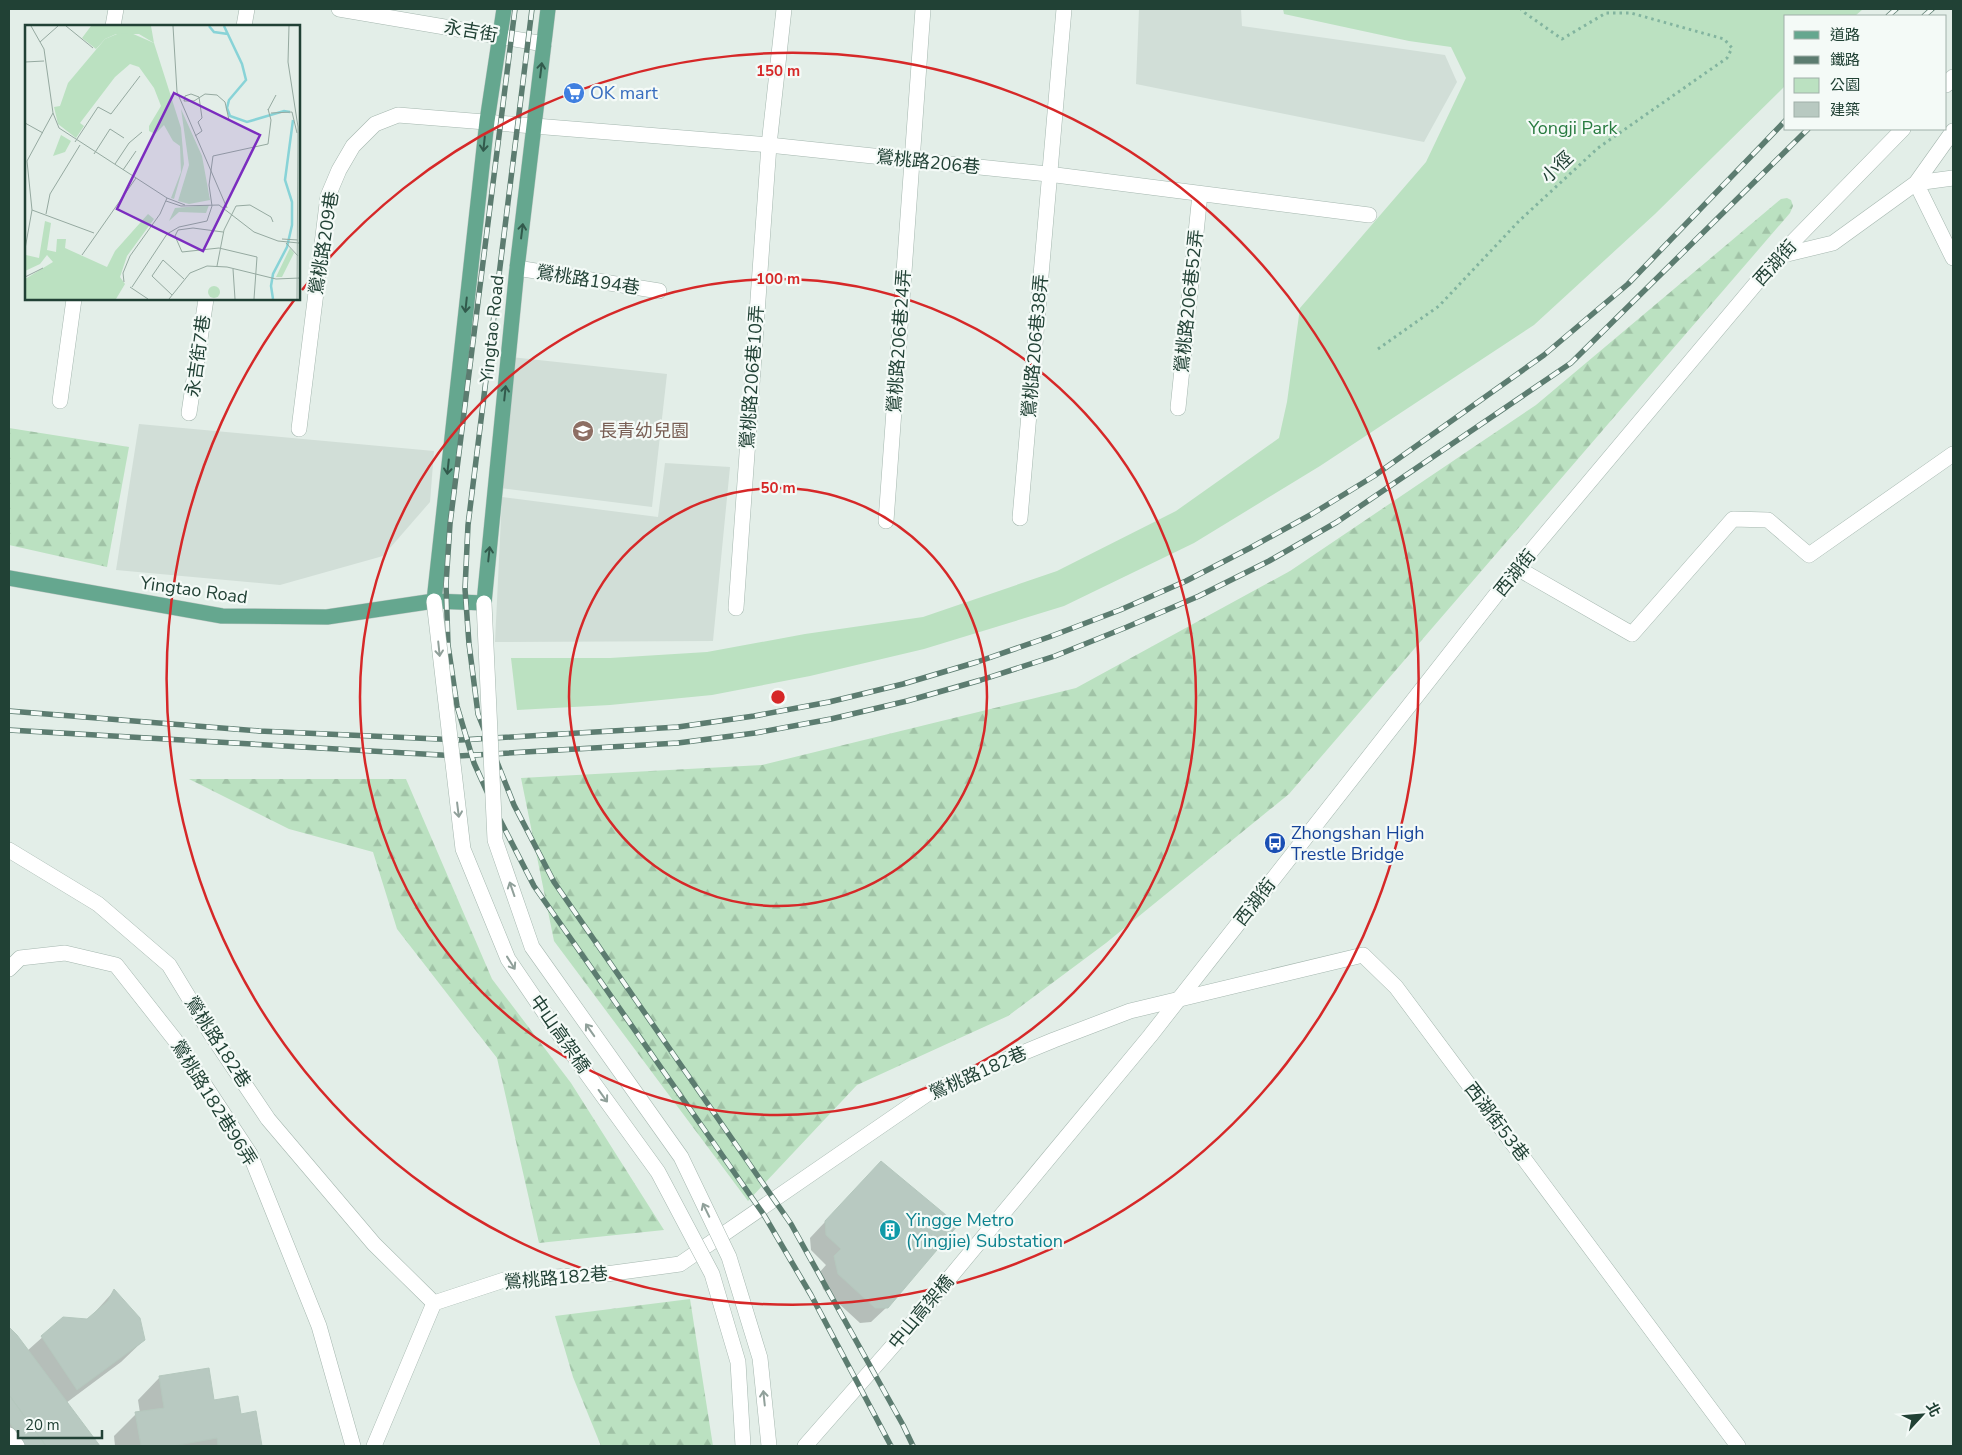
<svg xmlns="http://www.w3.org/2000/svg" width="1962" height="1455" font-family="'Nunito Sans','Noto Sans TC',sans-serif">
  <style>
    .built { fill: #d1ded7 }
    .forest { fill: url(#forest-firs) }
    .park { fill: #bbe1c1 }
    .shadow { fill: #0003 }
    .building { fill: #b8c9c1; stroke: #b5c8be }
    .lines { fill: none; stroke-linecap: round; stroke-linejoin: round }
    .minor-casing { stroke: #a5b7af; stroke-width: 16 }
    .major-casing { stroke: #c1cac6; stroke-width: 16 }
    .path { stroke: #82b49f; stroke-width: 3; stroke-dasharray: 2.5 4; stroke-linecap: butt }
    .minor { stroke: #fff; stroke-width: 15 }
    .major { stroke: #65a78f; stroke-width: 15 }
    .rail-casing { stroke: #5c7c70; stroke-width: 5.5 }
    .rail { stroke: #f4faf7; stroke-width: 4; stroke-dasharray: 11; stroke-linecap: butt }
    .minor-bridge-casing { stroke: #a5b7af; stroke-width: 16; stroke-linecap: butt }
    .minor-bridge { stroke: #fff; stroke-width: 15 }
    .oneway { stroke: #325a4c }
    .oneway2 { stroke: #90a09a }
    .ring { fill: none; stroke: #d62828; stroke-width: 2.5 }
    .labels { text-anchor: middle; stroke-width: 4.5; stroke-linejoin: round; paint-order: stroke }
    .street-label { font-size: 18px; fill: #214135; stroke: #f4faf7 }
    .shop-label { font-size: 18px; fill: #366cbe; stroke: #f4faf7; text-anchor: start }
    .park-label { font-size: 18px; fill: #287b40; stroke: #f4faf7 }
    .education-label { font-size: 18px; fill: #785e54; stroke: #f4faf7; text-anchor: start }
    .transit-label { font-size: 18px; fill: #164399; stroke: #f4faf7; text-anchor: start }
    .culture-label { font-size: 18px; fill: #0d838f; stroke: #f4faf7; text-anchor: start }
    .inset-river { fill: none; stroke: #88d3d7; stroke-width: 2.5 }
    .inset-road { fill: none; stroke: #95a9a0; stroke-width: 1 }
    .view { fill: #7b2cbf; fill-opacity: 0.15; stroke: #7b2cbf; stroke-width: 2.5 }
    .inset-edge { fill: none; stroke: #214135; stroke-width: 2.5 }
    .centre { fill: #d62828; stroke: #f4faf7; stroke-width: 2.5 }
    .ring-label { font-size: 15px; text-anchor: middle; font-weight: bold; fill: #d62828; stroke: #f4faf7; stroke-width: 4.5; stroke-linejoin: round; paint-order: stroke }
  </style>
  <defs>
    <pattern id="forest-firs" width="22" height="20" patternUnits="userSpaceOnUse" patternTransform="scale(1.25)"><rect width="22" height="20" fill="#bbe1c1"/><path d="M5 1l3.5 6h-7zM16 11l3.5 6h-7z" fill="#a0c2a6"/></pattern>
  </defs>
  <rect width="100%" height="100%" fill="#e3eee8"/>
  <g class="built">
    <polygon points="1139,9 1241,9 1242,26 1445,55 1457,82 1424,142 1136,84"/>
    <polygon points="511,357 667,374 652,507 500,488"/>
    <polygon points="139,424 434,451 430,502 383,556 280,585 116,570"/>
    <polygon points="665,463 730,467 713,641 495,642 502,497 658,517"/>
  </g>
  <g class="forest">
    <polygon points="1787,198 1791,200 1793,206 1790,213 1289,794 1106,943 1008,1016 857,1085 748,1201 554,941 521,778 762,765 1076,688 1290,571 1536,405 1781,199"/>
    <polygon points="9,428 129,447 107,567 9,545"/>
    <polygon points="189,779 406,779 492,979 571,1083 664,1230 539,1243 497,1058 397,929 373,852 289,829"/>
    <polygon points="690,1299 713,1446 601,1446 573,1377 555,1316"/>
  </g>
  <polygon class="park" points="1283,9 1863,9 1855,16 1786,16 1786,85 1655,214 1534,325 1320,466 1194,543 1064,606 924,649 810,676 712,695 610,705 517,710 511,658 610,658 707,652 805,634 923,617 1057,571 1176,511 1279,438 1287,402 1300,308 1426,162 1466,78 1451,47 1409,41 1284,14"/>
  <g class="shadow">
    <polygon points="866,1178 887,1307 871,1322 860,1323 823,1289 819,1273 826,1265 811,1250 810,1238"/>
    <polygon points="114,1291 144,1340 121,1362 66,1403 98,1446 9,1446 9,1329 27,1351 64,1318 87,1321"/>
    <polygon points="160,1377 240,1415 255,1413 260,1446 115,1446 114,1436 136,1414 140,1413 138,1400"/>
  </g>
  <g class="building">
    <polygon points="881,1161 958,1225 888,1308 875,1308 838,1274 834,1256 841,1249 826,1235 825,1221"/>
    <polygon points="114,1289 140,1318 145,1340 77,1390 41,1336 63,1317 87,1319 108,1301"/>
    <polygon points="9,1327 17,1335 100,1446 46,1446 9,1395"/>
    <polygon points="209,1368 214,1400 238,1396 241,1414 256,1411 262,1446 218,1446 217,1438 173,1446 141,1446 135,1412 164,1408 159,1376"/>
    <polygon points="9,1395 46,1446 26,1446 9,1422"/>
  </g>
  <g class="lines">
    <g class="minor-casing">
      <g id="minor">
        <polyline points="339,9 544,44"/>
        <polyline points="113,26 116,9"/>
        <polyline points="244,26 247,9"/>
        <polyline points="1946,85 1953,77"/>
        <polyline points="1953,178 1916,183 1953,258"/>
        <polyline points="1779,256 1833,243 1916,183 1953,131"/>
        <polyline points="517,268 659,291"/>
        <polyline points="60,401 74,299"/>
        <polyline points="1178,408 1200,194"/>
        <polyline points="189,413 206,299"/>
        <polyline points="299,429 328,196 339,170 353,146 375,124 398,115 769,145 911,160 1048,174 1369,215"/>
        <polyline points="1020,518 1064,9"/>
        <polyline points="886,521 923,9"/>
        <polyline points="1517,568 1632,634 1733,519 1768,520 1809,555 1953,454"/>
        <polyline points="736,608 769,145 784,9"/>
        <polyline points="9,850 98,904 169,965 211,1034 268,1119 374,1244 434,1303 504,1280 606,1274 680,1264 933,1090 1054,1040 1130,1011 1363,955 1396,987 1738,1446"/>
        <polyline points="9,969 20,958 65,953 116,965 175,1040 250,1154 319,1326 353,1446"/>
        <polyline points="9,1435 17,1446"/>
        <polyline points="374,1446 434,1303"/>
        <polyline points="805,1446 898,1340 1150,1036 1517,568 1779,256 1903,129"/>
      </g>
    </g>
    <g class="major-casing">
      <g id="major">
        <polyline points="9,578 222,616 327,617 434,601 484,603 517,268 548,9"/>
        <polyline points="434,601 487,121 504,9"/>
      </g>
    </g>
    <polyline class="path" points="1378,349 1439,306 1519,221 1598,148 1727,58 1732,48 1724,39 1631,13 1606,13 1562,39 1525,13 1521,9"/>
    <use href="#minor" class="minor"/>
    <use href="#major" class="major"/>
    <g class="rail-casing">
      <g id="rail">
        <polyline points="515,9 450,524 446,584 448,645 457,706 474,763 499,818 534,886 764,1215 811,1295 891,1446"/>
        <polyline points="532,9 468,525 465,589 469,644 478,714 514,805 554,882 791,1224 903,1425 913,1446"/>
        <polyline points="1888,16 1896,9"/>
        <polyline points="1924,16 1932,9"/>
        <polyline points="9,711 259,731 460,740 678,727 754,716 829,702 903,684 977,662 1049,637 1120,610 1186,581 1250,548 1312,514 1374,476 1544,355 1628,284 1786,120"/>
        <polyline points="9,730 458,756 678,743 755,733 831,719 907,701 981,680 1055,656 1127,627 1199,596 1269,561 1337,522 1571,363 1808,129"/>
      </g>
    </g>
    <use href="#rail" class="rail"/>
    <g class="minor-bridge-casing">
      <g id="minor-bridge">
        <polyline points="434,601 463,849 508,959 574,1056 658,1172 712,1274 738,1362 743,1446"/>
        <polyline points="484,603 495,840 532,947 681,1157 729,1257 760,1358 769,1446"/>
      </g>
    </g>
    <use href="#minor-bridge" class="minor-bridge"/>
  </g>
  <defs><path id="oneway-shaft" d="M-6 0H5M1.5-3L5.5 0L1.5 3" fill="none" stroke-width="1.6" stroke-linecap="round" stroke-linejoin="round" transform="scale(1.25)"/></defs>
  <g class="oneway">
    <use href="#oneway-shaft" transform="translate(541 70) rotate(-83)"/>
    <use href="#oneway-shaft" transform="translate(484 144) rotate(96)"/>
    <use href="#oneway-shaft" transform="translate(522 231) rotate(-83)"/>
    <use href="#oneway-shaft" transform="translate(466 305) rotate(96)"/>
    <use href="#oneway-shaft" transform="translate(505 393) rotate(-84)"/>
    <use href="#oneway-shaft" transform="translate(448 467) rotate(96)"/>
    <use href="#oneway-shaft" transform="translate(489 554) rotate(-84)"/>
  </g>
  <g class="oneway2">
    <use href="#oneway-shaft" transform="translate(439 649) rotate(84)"/>
    <use href="#oneway-shaft" transform="translate(458 810) rotate(83)"/>
    <use href="#oneway-shaft" transform="translate(512 889) rotate(-109)"/>
    <use href="#oneway-shaft" transform="translate(511 963) rotate(58)"/>
    <use href="#oneway-shaft" transform="translate(590 1030) rotate(-125)"/>
    <use href="#oneway-shaft" transform="translate(603 1096) rotate(54)"/>
    <use href="#oneway-shaft" transform="translate(706 1210) rotate(-116)"/>
    <use href="#oneway-shaft" transform="translate(764 1398) rotate(-96)"/>
  </g>
  <g class="ring">
    <circle cx="778" cy="697" r="209"/>
    <circle cx="778" cy="697" r="418"/>
    <path d="M302 290A626 626 0 1 1 295 299"/>
  </g>
  <defs>
    <g id="supermarket-disc" transform="scale(1.125)"><circle r="9.5" fill="#3f7fe0" stroke="#f4faf7"/><path d="M-6-5.5h2.5l.6 2H6L4.5 2H-2.5L-4.4-4H-6ZM-1.5 3.2a1.3 1.3 0 1 0 .1 0ZM3 3.2a1.3 1.3 0 1 0 .1 0Z" fill="#fff"/></g>
    <g id="school-disc" transform="scale(1.125)"><circle r="9.5" fill="#8d6e63" stroke="#f4faf7"/><path d="M0-5L7-2L0 1L-7-2ZM-4 1L0 2.5L4 1V4Q0 6-4 4Z" fill="#fff"/></g>
    <g id="bus-disc" transform="scale(1.125)"><circle r="9.5" fill="#1a4fb4" stroke="#f4faf7"/><path d="M-5-6H5V4H4V6H2V4H-2V6H-4V4H-5ZM-3.5-4V0h7V-4ZM-3.5 1.2v1.5H-2V1.2ZM2 1.2v1.5H3.5V1.2Z" fill="#fff"/></g>
    <g id="building-disc" transform="scale(1.125)"><circle r="9.5" fill="#0f9aa8" stroke="#f4faf7"/><path d="M-4-6H4V6H1V3H-1V6H-4ZM-2.5-4.3h1.7v1.8h-1.7ZM.8-4.3h1.7v1.8H.8ZM-2.5-1h1.7V.8h-1.7ZM.8-1h1.7V.8H.8Z" fill="#fff"/></g>
  </defs>
  <g fill-rule="evenodd">
    <use href="#supermarket-disc" x="574" y="93"/>
    <use href="#school-disc" x="583" y="431"/>
    <use href="#bus-disc" x="1275" y="843"/>
    <use href="#building-disc" x="890" y="1230"/>
  </g>
  <g class="labels">
    <g class="street-label">
      <text transform="translate(471 31) rotate(10)" y="6">永吉街</text>
      <text transform="translate(928 162) rotate(6)" y="6">鶯桃路206巷</text>
      <text transform="translate(1557 167) rotate(-43)" y="6">小徑</text>
      <text transform="translate(324 243) rotate(-81)" y="6">鶯桃路209巷</text>
      <text transform="translate(1775 263) rotate(-48)" y="6">西湖街</text>
      <text transform="translate(588 280) rotate(9)" y="6">鶯桃路194巷</text>
      <text transform="translate(1189 301) rotate(-84)" y="6">鶯桃路206巷52弄</text>
      <text transform="translate(492 329) rotate(-84)" y="6">Yingtao Road</text>
      <text transform="translate(899 341) rotate(-86)" y="6">鶯桃路206巷24弄</text>
      <text transform="translate(1035 346) rotate(-85)" y="6">鶯桃路206巷38弄</text>
      <text transform="translate(198 356) rotate(-82)" y="6">永吉街7巷</text>
      <text transform="translate(752 377) rotate(-86)" y="6">鶯桃路206巷10弄</text>
      <text transform="translate(1515 573) rotate(-51)" y="6">西湖街</text>
      <text transform="translate(194 590) rotate(8)" y="6">Yingtao Road</text>
      <text transform="translate(1255 902) rotate(-52)" y="6">西湖街</text>
      <text transform="translate(560 1034) rotate(55)" y="6">中山高架橋</text>
      <text transform="translate(218 1042) rotate(57)" y="6">鶯桃路182巷</text>
      <text transform="translate(978 1073) rotate(-24)" y="6">鶯桃路182巷</text>
      <text transform="translate(214 1103) rotate(58)" y="6">鶯桃路182巷96弄</text>
      <text transform="translate(1497 1122) rotate(53)" y="6">西湖街53巷</text>
      <text transform="translate(556 1278) rotate(-5)" y="6">鶯桃路182巷</text>
      <text transform="translate(921 1312) rotate(-50)" y="6">中山高架橋</text>
    </g>
    <g class="shop-label">
      <text x="590" y="99">OK mart</text>
    </g>
    <g class="park-label">
      <text x="1573" y="134">Yongji Park</text>
    </g>
    <g class="education-label">
      <text x="599" y="437">長青幼兒園</text>
    </g>
    <g class="transit-label">
      <text x="1291" y="839">Zhongshan High<tspan x="1291" dy="21">Trestle Bridge</tspan></text>
    </g>
    <g class="culture-label">
      <text x="906" y="1226">Yingge Metro<tspan x="906" dy="21">(Yingjie) Substation</tspan></text>
    </g>
  </g>
  <g transform="translate(25 25)">
    <rect width="275" height="275" fill="#e3eee8"/>
    <path d="M183 267a6 6 0 1 1 12 0a6 6 0 1 1-12 0Z" fill="#bbe1c1"/>
    <path d="M66,1H126L129,18L114,9H91L80,14L71,24L57,13ZM156,84L177,131L185,175L164,179L153,176L164,140ZM36,110L46,116L40,127L28,131ZM184,180L181,188L154,187L144,196L150,183ZM123,189L129,194L102,231L95,252L100,259L91,274H0V254L28,237L22,230L15,239L0,246L1,230L14,233L20,196L26,198L22,225L31,227L32,214H41L40,223L82,242L90,226Z" fill="#bbe1c1"/>
    <path d="M106,8L129,18L156,103L159,139L149,174L146,173L156,147L155,121L148,116L139,100L130,109L124,106V101L136,81L129,63L114,42L105,39L90,52L55,98L59,101L51,113L33,99L29,82L35,81L43,58L80,14L92,9ZM265,223L269,228L257,252H251Z" fill="#bbe1c1"/>
    <path class="inset-river" d="M184,1L189,7L203,9M199,1L217,39L221,55L204,75L202,83L205,91L222,97L259,86L265,87M248,274L246,261L248,249L262,222L267,200V177L260,155L268,95"/>
    <path class="inset-road" d="M6,1L19,24L28,88L34,103L142,173L135,189L105,231L98,248L99,257M41,1L68,23M148,1L152,67L202,183M264,1L263,37L273,102L272,274M15,17L33,1M0,37L19,36M159,76L160,71L166,69L174,72L177,93L173,97L177,106L170,111M159,76H169L180,69L192,70L200,77L204,95M243,85L251,70M246,88L267,87L272,108M0,98L18,108M50,117L73,82L86,89L115,51M69,129L85,104L99,113M90,139L104,118L117,107M98,145L111,126M142,173L160,180M141,176L156,181L194,180L229,207L253,216L274,218M7,185L69,208M21,189L25,169L55,120M198,207L168,203L153,205L150,211L157,227L194,223L232,232L229,274M257,214L273,215M261,218L273,231M0,224L7,185L2,136L28,88M57,230L111,153M192,241L199,205L211,181L225,180L246,192L248,197M208,244L210,274M0,252L18,243M105,262L123,274M107,262L142,209L154,202L182,196L187,181L184,160L188,131L243,119L246,95L243,84M147,270L127,251L138,235L159,254M144,274L165,248L182,241L202,242L251,254L275,253"/>
    <path class="view" d="M149,68L235,110L178,226L92,184Z"/>
    <rect width="275" height="275" class="inset-edge"/>
  </g>
  <circle cx="778" cy="697" r="8" class="centre"/>
  <g class="ring-label">
    <text x="778" y="76">150 m</text>
    <text x="778" y="284">100 m</text>
    <text x="778" y="493">50 m</text>
  </g>
  <rect width="1962" height="1455" fill="none" stroke="#214135" stroke-width="20"/>
  <rect x="1784" y="15" width="162" height="115" fill="#f4faf7" stroke="#a0b0a9"/>
  <rect x="1794" y="31" width="25" height="8" fill="#65a78f" stroke="#a0b0a9"/>
  <text x="1830" y="40" font-size="15" fill="#214135">道路</text>
  <rect x="1794" y="56" width="25" height="8" fill="#5c7c70" stroke="#a0b0a9"/>
  <text x="1830" y="65" font-size="15" fill="#214135">鐵路</text>
  <rect x="1794" y="78" width="25" height="15" fill="#bbe1c1" stroke="#a0b0a9"/>
  <text x="1830" y="90" font-size="15" fill="#214135">公園</text>
  <rect x="1794" y="102" width="25" height="15" fill="#b8c9c1" stroke="#a0b0a9"/>
  <text x="1830" y="115" font-size="15" fill="#214135">建築</text>
  <g transform="translate(1922 1415) rotate(64)" stroke="#f4faf7" stroke-width="4" paint-order="stroke">
  <path d="M0-4L9 19L0 12L-9 19Z" fill="#214135"/>
  <text y="-8" font-size="14" font-weight="bold" text-anchor="middle" fill="#214135">北</text>
  </g>
  <path d="M18 1430v8h84v-8" fill="none" stroke="#214135" stroke-width="2.5"/>
  <text x="25" y="1430" font-size="15" fill="#214135" stroke="#f4faf7" stroke-width="4" paint-order="stroke">20 m</text>
</svg>
